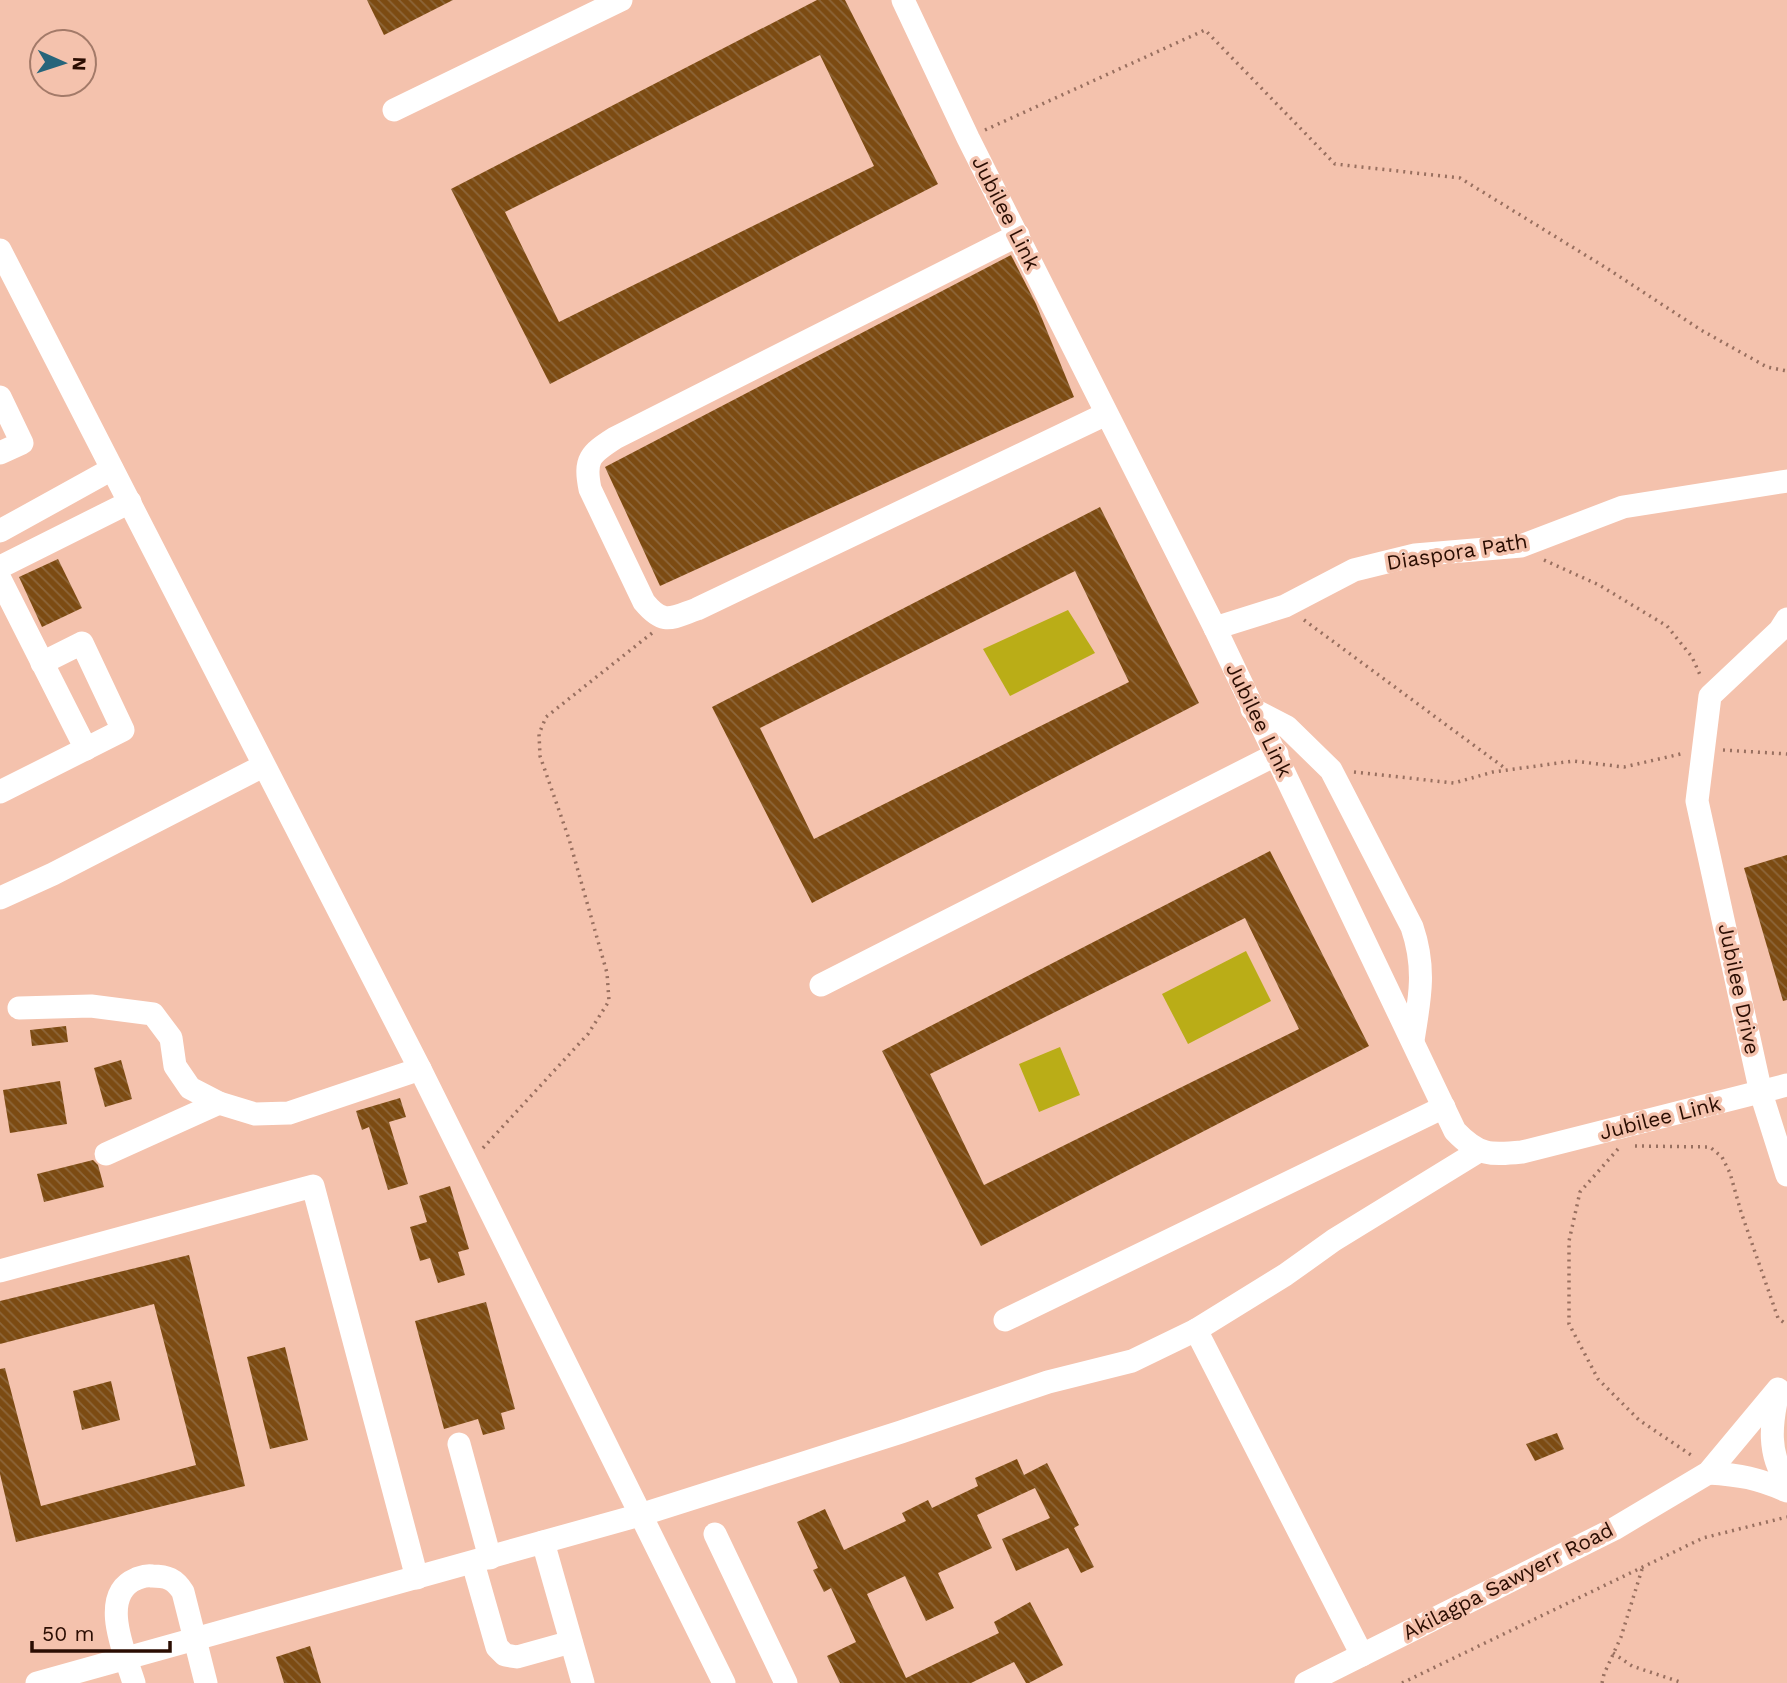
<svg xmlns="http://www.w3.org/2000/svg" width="1787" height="1683" font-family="'Work Sans',sans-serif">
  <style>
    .pitch { fill: #baad17 }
    .building { fill: url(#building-back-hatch); fill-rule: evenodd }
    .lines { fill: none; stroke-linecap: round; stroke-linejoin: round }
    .path { stroke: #986f5f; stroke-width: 3.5; stroke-dasharray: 2 5; stroke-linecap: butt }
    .minor { stroke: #fff; stroke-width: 23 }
    .labels { text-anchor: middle; stroke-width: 7; stroke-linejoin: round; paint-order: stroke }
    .street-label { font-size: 21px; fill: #2a0d02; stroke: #f4c2ad }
  </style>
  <defs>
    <pattern id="building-back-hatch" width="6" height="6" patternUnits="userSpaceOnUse" patternTransform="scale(1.75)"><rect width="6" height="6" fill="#7c4b12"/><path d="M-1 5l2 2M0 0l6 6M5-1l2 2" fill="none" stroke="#8d663a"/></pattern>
  </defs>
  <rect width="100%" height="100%" fill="#f4c2ad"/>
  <g class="pitch">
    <polygon points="1068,610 1095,653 1010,696 983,649"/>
    <polygon points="1246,951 1271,1001 1188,1044 1162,994"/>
    <polygon points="1060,1047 1080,1095 1039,1112 1019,1064"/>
  </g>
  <g class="building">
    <polygon points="367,0 453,0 384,35"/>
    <path d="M817,0H845L938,184L550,384L451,189ZM820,55L874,166L559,322L505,212Z"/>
    <polygon points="1011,255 1036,304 1074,397 660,586 605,467"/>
    <path d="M1100,507L1199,703L812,903L712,707ZM1075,571L1129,682L814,839L760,728Z"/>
    <polygon points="58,559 82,608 42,627 19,577"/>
    <path d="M1270,851L1369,1046L981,1246L882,1051ZM1245,918L1299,1029L984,1185L930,1074Z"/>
    <polygon points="1787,855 1787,1000 1783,1001 1744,868"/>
    <polygon points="66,1026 68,1042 32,1046 30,1030"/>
    <polygon points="121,1060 132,1099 105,1107 94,1068"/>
    <polygon points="60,1081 67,1124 10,1133 3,1090"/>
    <polygon points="400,1098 406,1117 389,1122 408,1184 388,1190 369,1127 362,1130 356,1111"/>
    <polygon points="93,1160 98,1165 104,1187 44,1202 37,1174"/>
    <polygon points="450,1186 469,1249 458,1252 465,1275 438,1283 430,1258 420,1261 410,1227 427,1222 419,1196"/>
    <polygon points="189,1255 245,1486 16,1542 0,1474 0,1369 5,1368 41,1506 196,1465 154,1304 0,1344 0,1301"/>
    <polygon points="486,1302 515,1409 501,1413 505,1429 483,1435 478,1419 444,1429 415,1321"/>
    <polygon points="285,1347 308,1440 270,1449 247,1357"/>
    <polygon points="111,1381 120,1420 82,1430 73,1391"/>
    <polygon points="1557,1433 1564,1449 1535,1461 1526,1444"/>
    <polygon points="1017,1459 1024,1475 1047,1463 1079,1525 1074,1528 1094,1567 1081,1573 1068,1548 1016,1571 1002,1539 1050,1518 1035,1488 977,1515 992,1548 938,1573 954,1608 926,1621 905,1576 867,1594 906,1678 999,1633 994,1622 1030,1602 1063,1665 1029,1683 1026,1683 1014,1662 971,1683 840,1683 827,1656 856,1642 831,1588 824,1592 813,1570 818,1568 797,1522 825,1509 844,1550 906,1521 902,1513 928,1500 932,1508 978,1486 975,1478"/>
    <polygon points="310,1646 321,1683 284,1683 276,1657"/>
  </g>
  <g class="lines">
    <g class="path">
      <polyline points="985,130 1205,30 1335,164 1460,178 1608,269 1701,330 1767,367 1787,371"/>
      <polyline points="1544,560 1599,585 1667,626 1692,657 1701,677"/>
      <polyline points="1304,620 1506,769"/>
      <polyline points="1723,750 1787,754"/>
      <polyline points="1354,772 1454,783 1493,772 1573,761 1624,767 1685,753"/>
      <polyline points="1635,1146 1710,1147 1722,1157 1730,1173 1741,1212 1778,1318 1787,1325"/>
      <polyline points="483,1148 588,1034 609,1001 607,973 569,839 540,756 539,734 546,717 652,633"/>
      <polyline points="1618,1149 1580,1192 1569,1241 1569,1324 1598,1379 1639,1420 1694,1457"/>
      <polyline points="1613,1653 1632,1666 1683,1683"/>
      <polyline points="1402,1683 1703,1538 1787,1517"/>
      <polyline points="1602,1683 1604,1674 1621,1637 1643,1566"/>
    </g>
    <g class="minor">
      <path d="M903,0L968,138L1215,628L1455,1131C1479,1156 1490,1155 1522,1152L1787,1085"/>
      <polyline points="394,110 621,0"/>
      <path d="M1018,235L615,438C590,454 584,459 590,489L644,602C664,626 671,618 697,609L1106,414"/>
      <polyline points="0,250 420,1069 724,1683"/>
      <polyline points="0,397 22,443 0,453"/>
      <polyline points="0,531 112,469"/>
      <polyline points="0,567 130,502"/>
      <polyline points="0,579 86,749"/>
      <polyline points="1787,619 1780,630 1710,696 1697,801 1761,1093 1787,1175"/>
      <polyline points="1215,628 1285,606 1354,570 1415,555 1521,546 1623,507 1787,481"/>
      <path d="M1252,709L1287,727L1331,770L1412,927C1426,968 1420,998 1413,1040"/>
      <polyline points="0,792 123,730 82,643 42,663"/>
      <polyline points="0,898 53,874 263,766"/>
      <polyline points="821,985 1277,754"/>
      <polyline points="19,1008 91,1006 153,1014 171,1038 175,1066 190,1088 219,1103 255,1114 289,1113 420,1069"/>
      <polyline points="106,1154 219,1103"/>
      <polyline points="0,1271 313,1186 417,1578"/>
      <polyline points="1005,1320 1444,1107"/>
      <polyline points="1196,1330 1362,1655"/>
      <path d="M1778,1392C1771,1423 1767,1454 1787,1482"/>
      <polyline points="459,1444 490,1558"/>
      <path d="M1708,1473C1741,1475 1757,1478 1787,1491"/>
      <polyline points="715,1534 786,1683"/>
      <polyline points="543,1542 583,1683"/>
      <polyline points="473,1563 497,1647 505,1655 517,1657 571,1642"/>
      <polyline points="37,1683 640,1515 901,1432 1048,1382 1132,1361 1196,1330 1285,1275 1334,1240 1479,1151"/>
      <path d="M134,1683C125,1654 98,1595 136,1579C142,1577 145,1575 152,1576C167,1576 175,1579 183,1592L206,1683"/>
      <polyline points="1306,1683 1614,1529 1708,1473 1778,1389"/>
    </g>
  </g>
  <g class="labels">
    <g class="street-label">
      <text transform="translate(1006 213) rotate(63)" y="7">Jubilee Link</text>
      <text transform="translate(1457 552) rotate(-9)" y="7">Diaspora Path</text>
      <text transform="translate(1259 720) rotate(64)" y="7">Jubilee Link</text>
      <text transform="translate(1739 989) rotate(78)" y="7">Jubilee Drive</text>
      <text transform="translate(1660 1118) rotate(-14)" y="7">Jubilee Link</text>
      <text transform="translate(1508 1581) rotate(-27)" y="7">Akilagpa Sawyerr Road</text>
    </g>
  </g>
  <g transform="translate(63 63) rotate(93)"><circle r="33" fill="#f4c2ad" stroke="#a37a69" stroke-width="2"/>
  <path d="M0-5L12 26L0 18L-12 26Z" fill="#26657b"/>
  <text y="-10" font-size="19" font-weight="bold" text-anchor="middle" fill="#2a0d02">N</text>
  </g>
  <path d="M32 1641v10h138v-10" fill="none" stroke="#2a0d02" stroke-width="3.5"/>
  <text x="42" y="1641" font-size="21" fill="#2a0d02" stroke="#f4c2ad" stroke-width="5" paint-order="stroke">50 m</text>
</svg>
